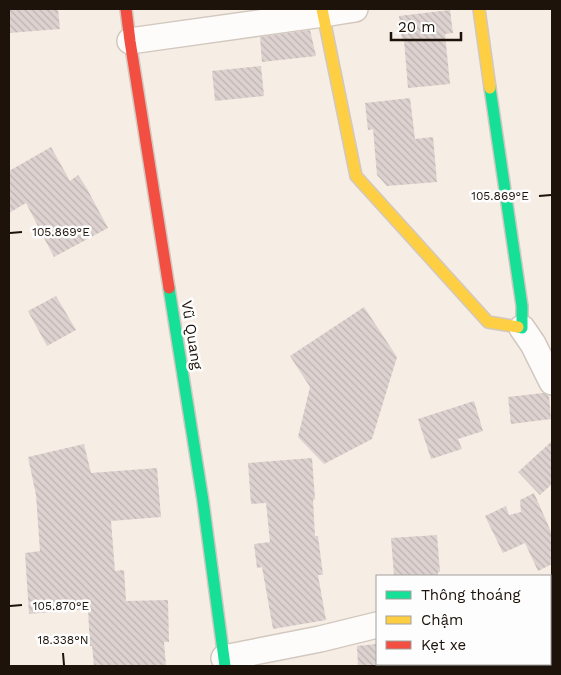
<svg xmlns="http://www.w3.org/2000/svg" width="561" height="675" font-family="'Work Sans',sans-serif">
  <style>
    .building { fill: url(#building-back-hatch) }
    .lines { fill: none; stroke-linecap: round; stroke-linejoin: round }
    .street-casing { stroke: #d2c8bf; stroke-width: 28 }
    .fast-casing { stroke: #d2c8bf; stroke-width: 14 }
    .slow-casing { stroke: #d2c8bf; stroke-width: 14 }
    .jam-casing { stroke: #d2c8bf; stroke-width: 14 }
    .street { stroke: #fefcfb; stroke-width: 25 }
    .fast { stroke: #16e098; stroke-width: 11 }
    .slow { stroke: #ffcf43; stroke-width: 11 }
    .jam { stroke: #f24e42; stroke-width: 11 }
    .ticks { fill: none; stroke: #1d130a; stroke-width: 2 }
    .labels { text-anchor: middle; stroke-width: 5; stroke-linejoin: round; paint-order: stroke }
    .street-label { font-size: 15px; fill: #1d130a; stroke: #fdfdfd }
    .ticks-label { font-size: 12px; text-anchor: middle; fill: #1d130a; stroke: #fdfdfd; stroke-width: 5; stroke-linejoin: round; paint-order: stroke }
  </style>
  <defs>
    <pattern id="building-back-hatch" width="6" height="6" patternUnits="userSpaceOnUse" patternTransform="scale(1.25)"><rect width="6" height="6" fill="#ddd2d0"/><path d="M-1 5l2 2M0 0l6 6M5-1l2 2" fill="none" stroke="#bdb3b1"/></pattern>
  </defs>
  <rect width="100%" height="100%" fill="#f6ede4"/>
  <g class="building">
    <polygon points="9,9 58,9 60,29 9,33"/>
    <polygon points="450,10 453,33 445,34 450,84 408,88 404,40 402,40 399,16"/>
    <polygon points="310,30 316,56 262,62 260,37"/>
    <polygon points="261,66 264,96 215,101 212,71"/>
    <polygon points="410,98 415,139 433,137 437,182 387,186 377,175 373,129 368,130 365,103"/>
    <polygon points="51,147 70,181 78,175 86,187 108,228 54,257 26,203 9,213 9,171"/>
    <polygon points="56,296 76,330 47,346 28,311"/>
    <polygon points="364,307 397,357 372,439 324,464 298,437 310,387 290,356"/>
    <polygon points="543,393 549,396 551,419 511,424 508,397"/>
    <polygon points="474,401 483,431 458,439 462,449 431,459 418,419"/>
    <polygon points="552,441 552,484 540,495 518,472"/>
    <polygon points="84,444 91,473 157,468 161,517 111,521 115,571 124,570 126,601 168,600 169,642 164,642 166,666 94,666 92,646 90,646 88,609 29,614 25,553 40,551 36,495 28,457"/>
    <polygon points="312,458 315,499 313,500 315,536 318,536 323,575 318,575 326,620 273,629 262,567 257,568 254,544 270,542 266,503 251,504 248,463"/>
    <polygon points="534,493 552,534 552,564 538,571 525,543 503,553 485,516 506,506 509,515 521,512 520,500"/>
    <polygon points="437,535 440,572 438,572 438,576 394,576 391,538"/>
    <polygon points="377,644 377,666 358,666 357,646"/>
  </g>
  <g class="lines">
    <g class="street-casing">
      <g id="street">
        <polyline points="130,41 323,14 355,9"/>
        <polyline points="522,328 533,344 552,382"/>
        <polyline points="550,613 552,613"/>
        <polyline points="224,658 320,639 377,625"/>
      </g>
    </g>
    <g class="fast-casing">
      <g id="fast">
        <polyline points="490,88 522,306 522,328 518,327"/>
        <polyline points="169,288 203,501 225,666"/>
      </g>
    </g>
    <g class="slow-casing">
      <g id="slow">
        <polyline points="322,9 356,176 488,322 518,327"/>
        <polyline points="479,9 490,88"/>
      </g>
    </g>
    <g class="jam-casing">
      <polyline id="jam" points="126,9 130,41 169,288"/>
    </g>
    <use href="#street" class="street"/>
    <use href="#fast" class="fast"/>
    <use href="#slow" class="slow"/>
    <use href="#jam" class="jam"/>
  </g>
  <path class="ticks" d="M539,196L551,195M10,233L22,232M10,606L22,605M63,653L64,665"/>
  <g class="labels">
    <g class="street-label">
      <text transform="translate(192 335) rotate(81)" y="5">Vũ Quang</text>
    </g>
  </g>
  <g class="ticks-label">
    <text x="500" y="200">105.869°E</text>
    <text x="61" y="236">105.869°E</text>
    <text x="61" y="610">105.870°E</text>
    <text x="63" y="644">18.338°N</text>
  </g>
  <rect width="561" height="675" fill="none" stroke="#1d130a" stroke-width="20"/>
  <rect x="376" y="575" width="175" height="90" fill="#fdfdfd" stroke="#a39f9c"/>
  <rect x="386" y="591" width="25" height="8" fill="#16e098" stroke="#a39f9c"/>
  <text x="421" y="600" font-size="15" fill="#1d130a">Thông thoáng</text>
  <rect x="386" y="616" width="25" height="8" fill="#ffcf43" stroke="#a39f9c"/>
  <text x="421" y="625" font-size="15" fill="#1d130a">Chậm</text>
  <rect x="386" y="641" width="25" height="8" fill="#f24e42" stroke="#a39f9c"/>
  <text x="421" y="650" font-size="15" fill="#1d130a">Kẹt xe</text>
  <path d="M391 32v8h70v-8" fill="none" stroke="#1d130a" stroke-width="2.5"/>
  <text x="398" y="32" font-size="15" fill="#1d130a" stroke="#fdfdfd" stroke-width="4" paint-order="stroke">20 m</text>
</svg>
